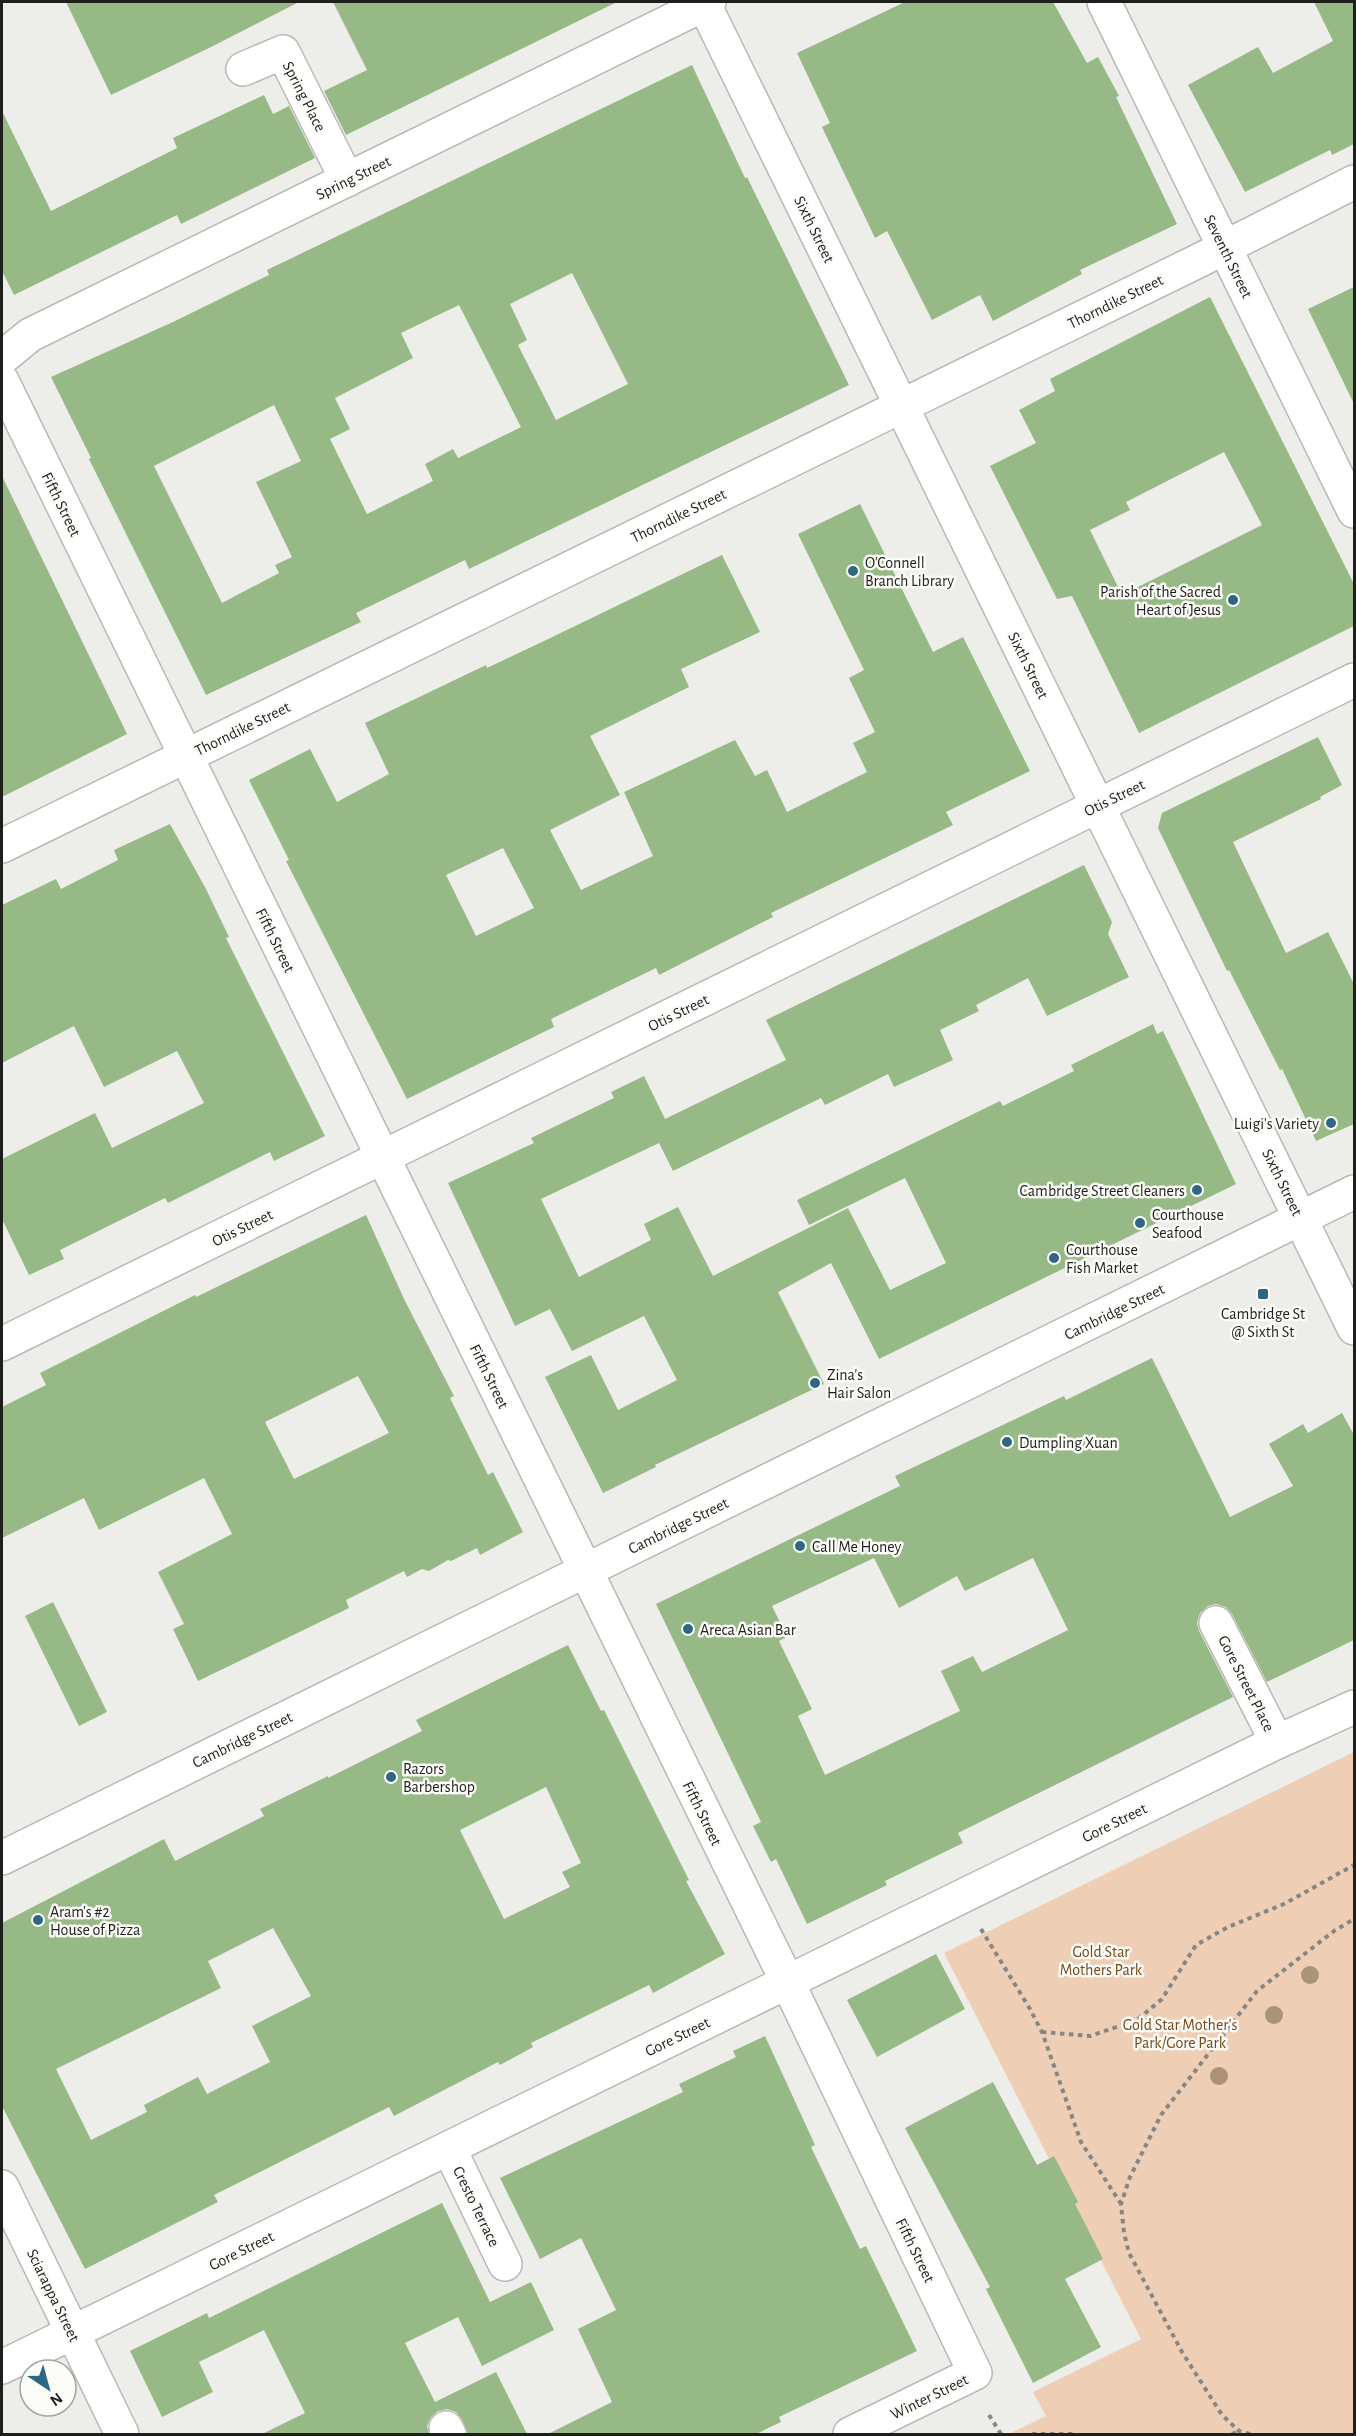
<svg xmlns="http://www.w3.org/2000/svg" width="1356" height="2436" font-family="'Alegreya Sans',sans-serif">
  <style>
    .green { fill: #eeceb4 }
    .building { fill: #97b986; fill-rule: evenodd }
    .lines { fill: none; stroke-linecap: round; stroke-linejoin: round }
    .minor-casing { stroke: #b8b9b5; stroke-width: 36 }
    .major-casing { stroke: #b8b9b5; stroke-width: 36 }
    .path { stroke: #868784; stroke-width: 4; stroke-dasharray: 4.5 4.5; stroke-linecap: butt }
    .minor { stroke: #fff; stroke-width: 33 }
    .major { stroke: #fff; stroke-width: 33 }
    .tree { fill: #ac9377 }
    .poi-dot { fill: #2f6681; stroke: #fbfbf7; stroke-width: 2 }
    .labels { text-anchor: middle; stroke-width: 5; stroke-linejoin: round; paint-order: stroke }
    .street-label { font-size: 16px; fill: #1e1e1d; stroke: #fbfbf7 }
    .poi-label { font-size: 16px; fill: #1e1e1d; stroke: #fbfbf7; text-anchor: start }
    .park-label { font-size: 16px; fill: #774819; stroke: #fbfbf7 }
  </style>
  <rect width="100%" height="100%" fill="#edeeea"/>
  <polygon class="green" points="1354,1752 1354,2434 1009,2434 1046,2416 1033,2392 1141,2339 944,1953"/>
  <g class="building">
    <polygon points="66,2 299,2 211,47 111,95"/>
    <polygon points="333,2 617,2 346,135 324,91 367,70"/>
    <polygon points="905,2 1053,2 1087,63 1098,57 1119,96 1116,97 1177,224 1080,270 1082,274 993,321 980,295 932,320 887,231 875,238 822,127 830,123 797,53"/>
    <polygon points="1314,2 1354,2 1354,144 1332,155 1330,150 1245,192 1188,85 1258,47 1273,73 1333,41"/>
    <path d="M692,65L745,178L747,177L849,385L469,569L465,560L356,613L361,622L206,695L89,459L91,458L51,377L173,322L269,275L267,270ZM572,273L628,384L556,420L518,345L527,340L510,304ZM459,305L521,427L458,458L453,449L425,464L433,481L367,514L330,439L350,429L335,398L413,358L401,333ZM274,405L301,461L256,482L292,557L275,565L279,573L222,603L154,466Z"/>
    <polygon points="264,95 273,114 289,106 315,158 181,224 177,215 14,295 2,271 2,111 51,211 177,148 173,138"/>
    <polygon points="1354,287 1354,404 1308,309"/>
    <path d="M1210,297L1354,584V626L1139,733L1072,596L1057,599L990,466L1036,443L1019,410L1055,391L1050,379ZM1224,452L1262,525L1122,595L1090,530L1130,510L1126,502Z"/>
    <polygon points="2,476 127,734 2,797"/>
    <path d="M860,504L933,652L963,637L1030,771L946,812L953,825L771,913L773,917L659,975L656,968L551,1019L554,1027L407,1099L286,861L289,860L249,780L310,749L337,802L389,774L365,723L486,665L487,668L544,641L722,555L760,632L681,669L689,687L590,736L620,795L550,830L581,890L653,856L624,792L735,740L755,776L767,770L787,812L867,772L853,743L875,732L849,678L864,670L798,534ZM503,848L534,908L476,936L446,875Z"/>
    <polygon points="1318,737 1342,785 1320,797 1321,799 1233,842 1286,953 1328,932 1354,984 1354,1124 1316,1141 1282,1069 1280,1070 1229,970 1227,971 1158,828 1162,813"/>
    <polygon points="170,824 206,889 229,937 226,938 325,1136 274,1161 270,1152 168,1203 165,1198 60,1250 64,1259 29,1275 2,1219 2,1159 95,1113 112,1148 204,1103 177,1051 104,1087 74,1026 2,1063 2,905 56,879 61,889 118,860 114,850"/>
    <polygon points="1084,865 1112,922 1108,934 1129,977 1047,1016 1028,978 976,1005 979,1011 940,1030 953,1060 894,1087 888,1074 825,1105 821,1098 673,1171 659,1143 541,1199 579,1277 651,1240 644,1224 678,1207 713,1276 848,1208 890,1290 946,1263 905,1178 809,1225 797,1200 1000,1101 1003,1106 1074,1071 1071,1065 1153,1024 1157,1034 1163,1031 1236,1184 879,1359 831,1263 778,1292 824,1384 655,1465 656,1467 603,1493 545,1377 591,1355 618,1410 677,1380 644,1316 572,1351 550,1309 515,1326 448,1183 534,1143 531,1138 614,1098 611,1092 644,1076 665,1119 786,1060 766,1020"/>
    <path d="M366,1215L405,1301L454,1396L450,1398L488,1475L493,1472L523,1532L480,1555L477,1548L451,1561L448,1560L429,1571L422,1569L407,1577L404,1571L346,1600L349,1608L198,1681L173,1629L184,1624L158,1572L232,1534L204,1478L99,1530L84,1498L2,1538V1407L46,1385L40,1373L195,1295L196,1297ZM358,1376L389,1433L294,1479L265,1422Z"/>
    <path d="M1152,1358L1230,1517L1293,1486L1269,1444L1303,1424L1308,1433L1342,1413L1354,1435V1640L1267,1682L1232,1614L1226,1607L1216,1604L1208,1606L1200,1613L1197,1623L1199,1631L1233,1697L958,1833L963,1843L885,1881L887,1885L807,1924L776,1859L771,1862L753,1826L761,1822L656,1604L900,1486L895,1476L1064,1396L1066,1400ZM874,1558L899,1608L957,1576L965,1591L1033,1558L1068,1630L982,1672L973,1656L941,1671L960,1711L825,1775L798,1716L812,1709L779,1641L787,1637L772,1606Z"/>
    <polygon points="53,1602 107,1712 79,1726 25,1616"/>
    <path d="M568,1645L601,1711L604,1710L689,1880L686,1881L725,1954L653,1993L649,1985L531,2043L533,2047L500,2065L498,2062L394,2116L389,2107L214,2195L218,2202L85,2269L2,2106V1923L164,1839L175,1861L264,1816L260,1809L328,1776V1778L422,1731L416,1720ZM546,1787L581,1863L562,1872L570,1887L504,1919L460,1830ZM273,1928L311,1996L252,2026L270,2062L207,2094L198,2077L144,2105L147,2112L91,2140L56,2069L221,1988L208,1961Z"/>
    <polygon points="936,1954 965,2009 877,2057 847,2000"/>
    <polygon points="765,2036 815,2145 811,2147 860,2249 866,2246 917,2351 779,2417 781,2422 756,2434 548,2434 612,2402 578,2329 616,2310 581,2238 540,2259 500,2178 683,2092 679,2084 736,2057 733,2051"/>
    <polygon points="993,2082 1037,2165 1054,2156 1078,2202 1075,2204 1103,2259 1065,2279 1101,2347 1033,2383 986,2289 990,2287 905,2128"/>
    <polygon points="442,2203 490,2302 531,2282 554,2330 482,2366 458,2317 405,2343 435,2402 496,2372 527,2434 468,2434 462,2419 456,2412 447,2409 438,2411 431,2417 427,2426 429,2434 262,2434 305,2413 264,2330 199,2362 213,2392 162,2417 130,2351 207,2313 209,2318"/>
  </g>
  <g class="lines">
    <g class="minor-casing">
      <g id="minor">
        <polyline points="703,2 1354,1328"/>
        <polyline points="1104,2 1354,511"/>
        <polyline points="243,69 283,52 347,180"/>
        <polyline points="2,358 30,335 709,2"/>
        <polyline points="2,381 787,1981 975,2373 850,2434"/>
        <polyline points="2,846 1196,262 1354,182"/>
        <polyline points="2,1344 1354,680"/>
        <polyline points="1216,1623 1277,1742"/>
        <polyline points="449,2148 505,2264"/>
        <polyline points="2,2187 122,2434"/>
        <polyline points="2,2367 1277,1742 1354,1707"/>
        <polyline points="446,2428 449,2434"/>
      </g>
    </g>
    <g class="major-casing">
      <polyline id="major" points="2,1858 1354,1192"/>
    </g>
    <g class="path">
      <polyline points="981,1929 1030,2009 1042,2032 1081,2142 1121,2204"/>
      <polyline points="1042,2032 1090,2036 1137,2020 1162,1999 1196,1945 1228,1927 1284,1904 1354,1865"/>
      <polyline points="989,2415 1001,2434"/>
      <polyline points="1032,2434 1073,2434"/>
      <polyline points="1232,2434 1239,2431"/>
      <polyline points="1250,2434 1239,2431 1222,2415 1182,2352 1129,2253 1124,2233 1121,2204 1130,2177 1161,2115 1257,1991 1334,1931 1354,1919"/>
    </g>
    <use href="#minor" class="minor"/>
    <use href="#major" class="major"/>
  </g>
  <g class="tree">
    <circle cx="1310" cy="1975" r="9"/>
    <circle cx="1274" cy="2015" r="9"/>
    <circle cx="1219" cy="2076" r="9"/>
  </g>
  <g class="poi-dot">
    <circle cx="853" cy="571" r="6"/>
    <circle cx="1233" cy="600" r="6"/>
    <circle cx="1331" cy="1123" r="6"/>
    <circle cx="1197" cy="1190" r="6"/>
    <circle cx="1140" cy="1223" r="6"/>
    <circle cx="1054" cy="1258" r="6"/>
    <rect x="1257" y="1288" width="12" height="12" rx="3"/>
    <circle cx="815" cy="1383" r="6"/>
    <circle cx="1007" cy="1442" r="6"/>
    <circle cx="800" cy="1546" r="6"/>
    <circle cx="688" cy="1629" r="6"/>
    <circle cx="391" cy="1777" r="6"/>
    <circle cx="38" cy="1920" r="6"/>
  </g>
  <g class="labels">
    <g class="street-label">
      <text transform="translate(305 96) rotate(63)" y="6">Spring Place</text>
      <text transform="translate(353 177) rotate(-26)" y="6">Spring Street</text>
      <text transform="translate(815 229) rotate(64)" y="6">Sixth Street</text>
      <text transform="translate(1229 256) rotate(64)" y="6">Seventh Street</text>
      <text transform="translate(1115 301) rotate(-26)" y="6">Thorndike Street</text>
      <text transform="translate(62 504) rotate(64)" y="6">Fifth Street</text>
      <text transform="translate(678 515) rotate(-26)" y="6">Thorndike Street</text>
      <text transform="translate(1029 665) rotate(64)" y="6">Sixth Street</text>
      <text transform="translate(242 728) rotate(-26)" y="6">Thorndike Street</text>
      <text transform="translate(1114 797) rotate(-26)" y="6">Otis Street</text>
      <text transform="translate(276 940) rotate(64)" y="6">Fifth Street</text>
      <text transform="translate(678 1012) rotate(-26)" y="6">Otis Street</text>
      <text transform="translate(1283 1182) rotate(64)" y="6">Sixth Street</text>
      <text transform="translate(242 1227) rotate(-26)" y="6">Otis Street</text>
      <text transform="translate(1114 1311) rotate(-26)" y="6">Cambridge Street</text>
      <text transform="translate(490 1376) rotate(64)" y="6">Fifth Street</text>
      <text transform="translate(678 1525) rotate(-26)" y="6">Cambridge Street</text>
      <text transform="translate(1247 1683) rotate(63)" y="6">Gore Street Place</text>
      <text transform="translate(242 1739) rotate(-26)" y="6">Cambridge Street</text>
      <text transform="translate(703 1813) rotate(64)" y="6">Fifth Street</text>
      <text transform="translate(1114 1822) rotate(-26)" y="6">Gore Street</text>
      <text transform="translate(677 2036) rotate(-26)" y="6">Gore Street</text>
      <text transform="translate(477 2206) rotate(64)" y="6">Cresto Terrace</text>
      <text transform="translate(241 2250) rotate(-26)" y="6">Gore Street</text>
      <text transform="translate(916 2250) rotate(64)" y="6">Fifth Street</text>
      <text transform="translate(54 2295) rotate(64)" y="6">Sciarappa Street</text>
      <text transform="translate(929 2396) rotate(-26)" y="6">Winter Street</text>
    </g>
    <g class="poi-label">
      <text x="865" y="568">O'Connell<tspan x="865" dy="18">Branch Library</tspan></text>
      <text x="1221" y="597" text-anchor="end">Parish of the Sacred<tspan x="1221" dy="18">Heart of Jesus</tspan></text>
      <text x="1319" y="1129" text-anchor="end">Luigi's Variety</text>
      <text x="1185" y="1196" text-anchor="end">Cambridge Street Cleaners</text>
      <text x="1152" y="1220">Courthouse<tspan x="1152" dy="18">Seafood</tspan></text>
      <text x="1066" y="1255">Courthouse<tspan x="1066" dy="18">Fish Market</tspan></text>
      <text x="1263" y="1319" text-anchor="middle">Cambridge St<tspan x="1263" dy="18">@ Sixth St</tspan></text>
      <text x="827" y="1380">Zina's<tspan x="827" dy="18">Hair Salon</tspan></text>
      <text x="1019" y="1448">Dumpling Xuan</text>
      <text x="812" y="1552">Call Me Honey</text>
      <text x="700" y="1635">Areca Asian Bar</text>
      <text x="403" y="1774">Razors<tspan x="403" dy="18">Barbershop</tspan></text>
      <text x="50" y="1917">Aram's #2<tspan x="50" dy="18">House of Pizza</tspan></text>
    </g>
    <g class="park-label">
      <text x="1101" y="1957">Gold Star<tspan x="1101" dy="18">Mothers Park</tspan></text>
      <text x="1180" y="2030">Gold Star Mother's<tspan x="1180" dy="18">Park/Gore Park</tspan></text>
    </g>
  </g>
  <rect width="1356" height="2436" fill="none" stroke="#1e1e1d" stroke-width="6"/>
  <g transform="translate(48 2388) rotate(144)"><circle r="28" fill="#fbfbf7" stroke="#a3a3a0" stroke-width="1.5"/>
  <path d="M0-4.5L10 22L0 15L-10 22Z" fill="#2f6681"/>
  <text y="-9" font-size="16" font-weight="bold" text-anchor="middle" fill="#1e1e1d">N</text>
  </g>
</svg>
